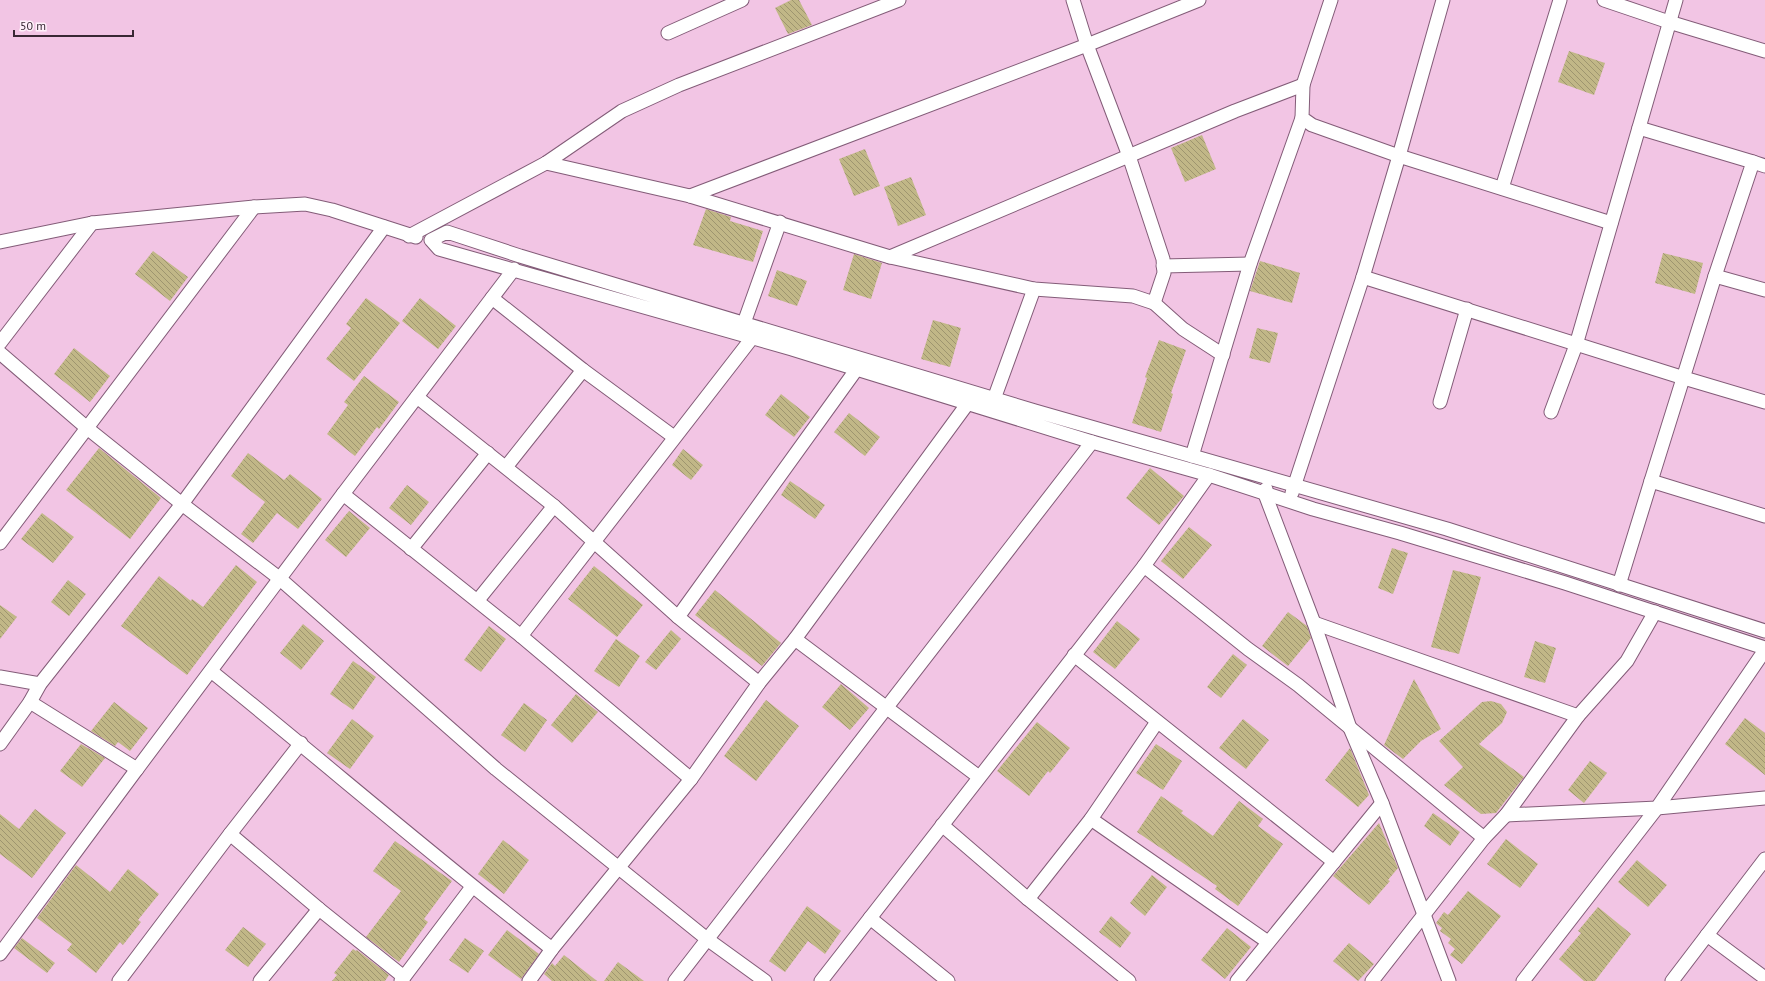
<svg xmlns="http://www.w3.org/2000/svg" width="1765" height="981" font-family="'PT Sans',sans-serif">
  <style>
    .building { fill: url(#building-back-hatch) }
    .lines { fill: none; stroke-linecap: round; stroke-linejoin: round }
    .minor-casing { stroke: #835c78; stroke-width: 15 }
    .minor { stroke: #fff; stroke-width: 13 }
  </style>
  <defs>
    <pattern id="building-back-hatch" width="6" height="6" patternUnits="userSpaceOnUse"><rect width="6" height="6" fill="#c1b787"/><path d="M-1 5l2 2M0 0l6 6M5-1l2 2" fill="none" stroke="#9e956f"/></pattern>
  </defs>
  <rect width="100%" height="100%" fill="#f2c5e4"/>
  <g class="building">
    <polygon points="791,0 799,0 812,25 788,34 775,8"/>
    <polygon points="1569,51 1605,63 1594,95 1558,82"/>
    <polygon points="1202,135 1216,169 1185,182 1171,148"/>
    <polygon points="865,149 880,186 854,196 839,159"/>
    <polygon points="911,177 926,215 898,226 884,187"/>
    <polygon points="706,209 731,217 730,221 763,231 753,262 693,245"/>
    <polygon points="153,251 188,277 170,301 135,274"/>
    <polygon points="1663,253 1703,263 1695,294 1655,283"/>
    <polygon points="854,254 882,263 871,299 843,290"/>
    <polygon points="1260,261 1300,273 1292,303 1250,291"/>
    <polygon points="777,270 807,281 797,306 768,296"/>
    <polygon points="366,298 400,323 354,381 326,359 351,328 346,324"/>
    <polygon points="420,298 456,326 438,349 402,321"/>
    <polygon points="933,320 961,328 950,367 921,359"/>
    <polygon points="1257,328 1278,333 1270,363 1249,358"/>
    <polygon points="1159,340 1186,350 1171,393 1173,394 1161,432 1132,423 1147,378 1145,377"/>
    <polygon points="74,348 110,376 90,402 54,374"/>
    <polygon points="364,376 399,402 379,429 377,427 355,456 327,434 348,405 344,402"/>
    <polygon points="781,394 810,417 794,437 765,415"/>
    <polygon points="849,413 880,437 865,456 834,432"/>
    <polygon points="99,448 161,498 130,539 66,490"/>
    <polygon points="683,449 703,465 691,480 672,465"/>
    <polygon points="248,453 284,480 290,474 322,499 298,529 277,513 253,543 241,534 265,502 231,476"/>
    <polygon points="1150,468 1184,496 1159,525 1126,498"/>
    <polygon points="790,481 825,505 815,519 781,495"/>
    <polygon points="407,485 429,502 411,525 389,508"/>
    <polygon points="349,511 370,528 346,557 325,540"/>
    <polygon points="42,513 74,537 53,563 21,539"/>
    <polygon points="1189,527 1212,545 1183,579 1161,561"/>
    <polygon points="1392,548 1408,553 1393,594 1378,588"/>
    <polygon points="236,565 257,582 187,675 121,626 159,576 191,601 192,599 203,607"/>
    <polygon points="594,566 643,605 617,637 568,599"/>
    <polygon points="1453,570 1481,577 1459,654 1431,647"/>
    <polygon points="68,580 86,594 69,616 51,602"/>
    <polygon points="715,590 781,643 762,666 695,615"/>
    <polygon points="0,605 17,617 0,639"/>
    <polygon points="1288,612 1307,626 1311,638 1288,666 1262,646"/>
    <polygon points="1117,621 1140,639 1115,669 1093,652"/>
    <polygon points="303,624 324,641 301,670 280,653"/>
    <polygon points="489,626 506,639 481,672 464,660"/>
    <polygon points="671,630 681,639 656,670 645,662"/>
    <polygon points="616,639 640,656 619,687 594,671"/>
    <polygon points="1535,641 1556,648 1545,683 1524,677"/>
    <polygon points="1233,654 1247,665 1221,698 1207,687"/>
    <polygon points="353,661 376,677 353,710 330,694"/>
    <polygon points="1414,679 1441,729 1421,741 1403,759 1384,745"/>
    <polygon points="841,684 869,708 850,730 822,707"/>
    <polygon points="576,694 598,712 572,743 551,725"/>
    <polygon points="766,700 799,726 756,781 724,756"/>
    <polygon points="1491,701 1501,704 1507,712 1502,723 1479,744 1524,777 1496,813 1481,814 1444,785 1463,767 1439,741 1482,702"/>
    <polygon points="114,702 148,728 130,751 118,742 115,746 91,731"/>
    <polygon points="524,703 547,720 525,752 501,735"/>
    <polygon points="1745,718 1765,733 1765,775 1725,744"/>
    <polygon points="352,719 374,736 350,769 327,753"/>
    <polygon points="1243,719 1269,740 1246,769 1219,748"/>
    <polygon points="1037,722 1070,748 1050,773 1048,771 1029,796 997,771"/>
    <polygon points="81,744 105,758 82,787 60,771"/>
    <polygon points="1156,744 1182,761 1163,790 1136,773"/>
    <polygon points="1350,748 1369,795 1358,807 1325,780"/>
    <polygon points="1590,761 1607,773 1584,803 1568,790"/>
    <polygon points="1161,796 1183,811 1181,813 1213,836 1239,801 1263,819 1258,826 1283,844 1238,906 1215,889 1217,886 1137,832"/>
    <polygon points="35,809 66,833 32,878 0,854 0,814 19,829"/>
    <polygon points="1433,813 1460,832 1450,846 1424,826"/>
    <polygon points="1379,823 1398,868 1388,880 1390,881 1369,905 1333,876"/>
    <polygon points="1506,839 1538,864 1520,888 1487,864"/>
    <polygon points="503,840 529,860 504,894 478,874"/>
    <polygon points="395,841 452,881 424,919 428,922 399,962 366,937 401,891 373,871"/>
    <polygon points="1637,860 1667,885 1648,907 1618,882"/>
    <polygon points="76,865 110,892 128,869 159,894 138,920 141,922 123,945 120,942 96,973 67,950 72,944 37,918"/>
    <polygon points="1152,875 1167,887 1145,916 1130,903"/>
    <polygon points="1468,891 1501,916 1462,964 1450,955 1455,949 1448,943 1451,939 1440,931 1442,928 1436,923 1444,912 1448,915"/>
    <polygon points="807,906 841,931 825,954 808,941 785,972 769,961"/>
    <polygon points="1598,907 1631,934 1595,981 1584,981 1559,959 1581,933 1578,931"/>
    <polygon points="1111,916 1131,933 1120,948 1099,932"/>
    <polygon points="243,927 266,944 248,967 225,950"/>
    <polygon points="1227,928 1251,947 1225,979 1201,960"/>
    <polygon points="507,930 539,954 521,979 488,955"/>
    <polygon points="22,938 55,963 47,973 14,948"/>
    <polygon points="465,938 484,951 468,973 449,960"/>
    <polygon points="1349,943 1374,964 1358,981 1333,961"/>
    <polygon points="353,949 356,951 357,950 389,975 385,981 332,981 337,975 334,973"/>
    <polygon points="564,955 597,981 552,981 544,974 552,963 555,966"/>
    <polygon points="618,962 644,981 604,981"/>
  </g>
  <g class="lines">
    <g class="minor-casing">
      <g id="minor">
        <polyline points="1073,0 1087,45 1129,156 1163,259 1164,273 1154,303"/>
        <polyline points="1331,0 1303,85 1302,118 1312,125 1399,156 1611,223"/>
        <polyline points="1604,0 1669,22 1765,51"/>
        <polyline points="668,33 742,0"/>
        <polyline points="1639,128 1753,162 1715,276 1651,481"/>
        <polyline points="1753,162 1765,166"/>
        <polyline points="546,163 690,196 890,257 1034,289 1133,296 1154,303 1183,329 1223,355"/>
        <polyline points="1502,188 1560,0"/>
        <polyline points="690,196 1087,45 1199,0"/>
        <polyline points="409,236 546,163 622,111 679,85 899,0"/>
        <polyline points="0,242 92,223 254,207 305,204 332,210 416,237"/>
        <polyline points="890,257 1235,111 1303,85"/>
        <polyline points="1163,266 1250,264"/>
        <polyline points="1715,276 1765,290"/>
        <polyline points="1363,277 1684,378 1765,402"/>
        <polyline points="492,298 583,370 674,437"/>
        <polyline points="744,323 780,222"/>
        <polyline points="0,343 92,223"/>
        <polyline points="0,353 87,428 182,504 279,578 496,769 707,939 765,981"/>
        <polyline points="417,397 554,506 678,617"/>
        <polyline points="994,399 1034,289"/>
        <polyline points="1440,402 1467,309"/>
        <polyline points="1551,412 1576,345 1676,0"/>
        <polyline points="1192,456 1250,264 1302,118"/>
        <polyline points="506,467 583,370"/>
        <polyline points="1266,489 1265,494 1314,623 1350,728 1382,803 1449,981"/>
        <polyline points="1292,493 1363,277 1399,156 1443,0"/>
        <polyline points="343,494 521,636 691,779"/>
        <polyline points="0,543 254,207"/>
        <polyline points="411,549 488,453"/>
        <polyline points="1144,566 1248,649 1298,685 1484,838"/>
        <polyline points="1619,585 1651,481 1765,516"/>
        <polyline points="478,600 554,506"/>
        <polyline points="1314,623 1578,716 1506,815 1484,838 1372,981"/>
        <polyline points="1765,631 1447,529 1035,411 520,256 447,232 431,240 439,249 792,349 1092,442 1209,475 1313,509 1400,533 1565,583 1765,648"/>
        <polyline points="521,636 752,338"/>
        <polyline points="795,639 968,403"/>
        <polyline points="1074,655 1334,862"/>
        <path d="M211,671C325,763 436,859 552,949"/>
        <polyline points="0,677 40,684"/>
        <polyline points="759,683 678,617 856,370"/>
        <polyline points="30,702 137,769 343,494 514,269"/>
        <polyline points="1578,716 1627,661 1655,612"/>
        <polyline points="0,744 30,702 40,684 182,504 384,227"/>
        <polyline points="1506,815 1657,808 1765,798"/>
        <polyline points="1091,819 1268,942"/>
        <polyline points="942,825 1028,899 1129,981"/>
        <polyline points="230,834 319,909 404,977"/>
        <polyline points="1028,899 1091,819 1157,722"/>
        <polyline points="870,918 948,981"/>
        <polyline points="1707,935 1765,978"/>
        <polyline points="0,954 137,769"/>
        <polyline points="119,981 230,834 301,743"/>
        <polyline points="260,981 319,909"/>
        <polyline points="401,981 472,887"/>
        <polyline points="529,981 552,949 691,779 759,683 795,639 979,777"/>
        <polyline points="675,981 1092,442"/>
        <polyline points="821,981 1144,566 1209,475"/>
        <polyline points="1237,981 1382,803"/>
        <polyline points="1523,981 1657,808 1765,650"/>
        <polyline points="1672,981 1765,859"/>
      </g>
    </g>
    <use href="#minor" class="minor"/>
  </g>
  <path d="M14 30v6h119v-6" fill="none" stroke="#392834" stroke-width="2"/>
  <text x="20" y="30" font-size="12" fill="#392834" stroke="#fff1fa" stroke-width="3" paint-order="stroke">50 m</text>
</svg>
